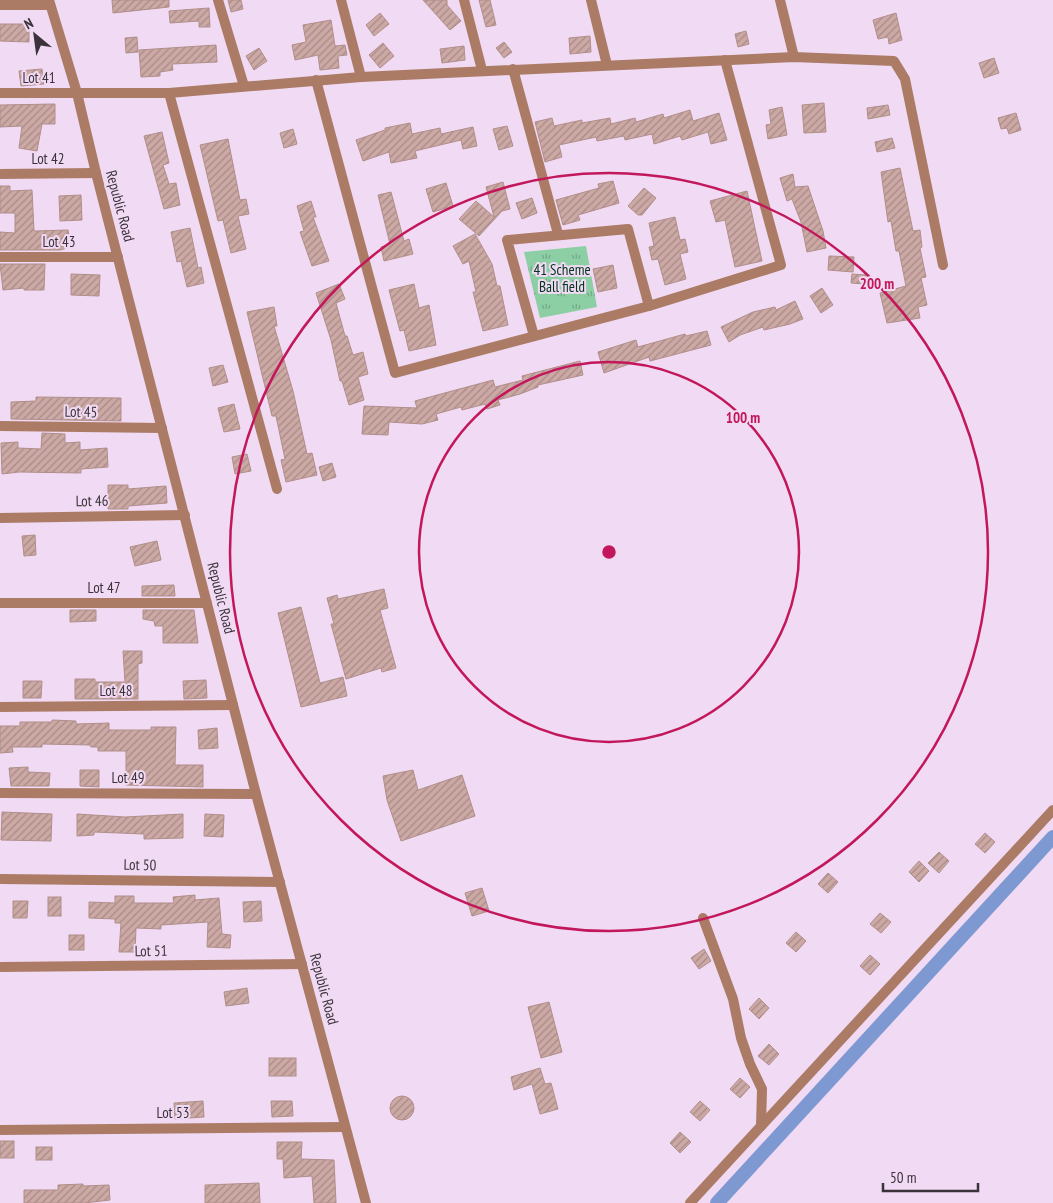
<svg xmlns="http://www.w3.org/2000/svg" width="1053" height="1203" font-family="'PT Sans Narrow',sans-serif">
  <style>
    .grass { fill: url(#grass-tufts) }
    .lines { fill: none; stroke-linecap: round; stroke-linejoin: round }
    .canal { stroke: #7e99d2; stroke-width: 14 }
    .building { fill: url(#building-hatch); stroke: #b08e8a }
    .street { stroke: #ab7b66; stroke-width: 10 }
    .ring { fill: none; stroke: #c2185b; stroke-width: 2.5 }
    .labels { text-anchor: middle; stroke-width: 4; stroke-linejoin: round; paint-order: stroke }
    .street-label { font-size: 15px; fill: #3b323b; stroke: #f1daf3 }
    .park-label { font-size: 15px; fill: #00361c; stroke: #f1daf3 }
    .centre { fill: #c2185b; stroke: #f1daf3; stroke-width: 2.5 }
    .ring-label { font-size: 15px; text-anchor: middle; font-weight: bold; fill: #c2185b; stroke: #f1daf3; stroke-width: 4; stroke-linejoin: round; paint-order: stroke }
  </style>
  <defs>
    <pattern id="grass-tufts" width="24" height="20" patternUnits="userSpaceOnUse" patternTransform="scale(1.25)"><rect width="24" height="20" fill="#8dcfa5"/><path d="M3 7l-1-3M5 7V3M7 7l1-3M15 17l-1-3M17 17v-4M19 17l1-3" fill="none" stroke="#74a988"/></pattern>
    <pattern id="building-hatch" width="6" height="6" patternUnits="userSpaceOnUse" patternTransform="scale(1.25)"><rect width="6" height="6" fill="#cca9a4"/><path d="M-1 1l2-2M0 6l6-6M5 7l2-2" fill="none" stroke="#a78a87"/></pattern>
  </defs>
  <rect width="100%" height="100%" fill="#f1daf3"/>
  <polygon class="grass" points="586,246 597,307 540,318 524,252"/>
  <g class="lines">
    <polyline class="canal" points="717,1203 1053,837"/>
  </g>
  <g class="building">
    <polygon points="112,0 169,0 169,7 113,13"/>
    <polygon points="228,0 241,0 243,9 231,12"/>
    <polygon points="423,0 447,0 447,5 461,21 450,30"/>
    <polygon points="479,0 490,0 496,25 486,27"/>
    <polygon points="209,8 210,27 199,27 199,21 170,23 169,11"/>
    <polygon points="380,13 389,24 374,36 366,25"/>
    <polygon points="896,13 902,40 889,44 888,37 878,39 873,20"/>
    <polygon points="331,20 335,46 345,45 347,55 338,56 339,68 320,70 318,55 295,60 292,45 306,42 303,25"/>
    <polygon points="0,24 29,24 29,42 0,41"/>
    <polygon points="746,31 749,44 738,47 735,34"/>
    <polygon points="590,36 591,52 570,54 569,38"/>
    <polygon points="137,37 138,52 126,53 125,38"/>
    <polygon points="504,42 512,52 504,58 496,48"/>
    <polygon points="383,43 394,56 380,68 369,55"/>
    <polygon points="216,45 217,62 172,64 173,70 160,72 160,76 141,77 139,50"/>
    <polygon points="464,46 465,60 442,63 440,49"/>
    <polygon points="259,48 267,61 254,70 246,56"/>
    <polygon points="994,58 999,73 984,78 979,63"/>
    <polygon points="42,69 44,84 21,86 19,71"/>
    <polygon points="824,103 826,132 804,133 802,105"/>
    <polygon points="55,104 55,124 42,124 37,151 19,148 22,126 0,127 0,105"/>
    <polygon points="888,105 890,115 868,119 867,108"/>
    <polygon points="782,107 787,135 768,139 766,125 771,124 769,110"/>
    <polygon points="690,110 693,121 719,113 727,140 711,144 708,132 682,140 680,136 654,144 652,134 625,140 624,136 597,141 596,137 559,145 562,157 545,162 535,122 552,118 554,126 582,120 582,123 610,118 611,124 635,118 636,122 663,114 664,118"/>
    <polygon points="1016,113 1021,130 1009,134 1007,128 1001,129 998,118"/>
    <polygon points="410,123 412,134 440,128 441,134 473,127 477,146 463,149 461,140 415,151 417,158 391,163 389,152 363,161 356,140 385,130 385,128"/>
    <polygon points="507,126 513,146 499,150 493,129"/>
    <polygon points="293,129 297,144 284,148 280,133"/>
    <polygon points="162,132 169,163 163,165 169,184 176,183 180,205 164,209 144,136"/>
    <polygon points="892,138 895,148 877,152 875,142"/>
    <polygon points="228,139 240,200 246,199 249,214 238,216 246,249 231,253 223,220 218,221 200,145"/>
    <polygon points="900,168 913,231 920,230 922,247 920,248 926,277 921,278 927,305 918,307 920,318 887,323 880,293 906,286 899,251 896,251 891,221 888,222 881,172"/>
    <polygon points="793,174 795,187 808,186 823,231 826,248 807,252 801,222 792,199 787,201 780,178"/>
    <polygon points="613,181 619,203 578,215 580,220 563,225 556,200 599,188 598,184"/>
    <polygon points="503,182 510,209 502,211 479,236 459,219 476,201 494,217 486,187"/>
    <polygon points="446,183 453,206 433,212 426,189"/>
    <polygon points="0,186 10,186 10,191 32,190 34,231 68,230 71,247 60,250 0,250 0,232 15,233 15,213 0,213"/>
    <polygon points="644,188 656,198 642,215 638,215 628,206"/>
    <polygon points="747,191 762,261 735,267 725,220 716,222 710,201"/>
    <polygon points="391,192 404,241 409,239 413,254 384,261 381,247 390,244 378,195"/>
    <polygon points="81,195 82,220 60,221 59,196"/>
    <polygon points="532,198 537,213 522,219 516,203"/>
    <polygon points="311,201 316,217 313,217 329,261 312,266 300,232 304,231 297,206"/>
    <polygon points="675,217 680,240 685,239 688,252 680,254 686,279 665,285 658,259 652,260 649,247 654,246 649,223"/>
    <polygon points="190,228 198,268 201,267 204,283 187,287 181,261 177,262 171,232"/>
    <polygon points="475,234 492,264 497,286 500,286 508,325 483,331 473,292 476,292 469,261 463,264 453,246"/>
    <polygon points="829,256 854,257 853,272 828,270"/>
    <polygon points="0,264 45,264 44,290 24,290 24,288 3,290"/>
    <polygon points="613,265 617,288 598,292 593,269"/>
    <polygon points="71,274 100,275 99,296 71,295"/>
    <polygon points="852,274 866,275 865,284 851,283"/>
    <polygon points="339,284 345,299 336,303 345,336 347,336 353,355 363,352 368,374 358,377 364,400 349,405 342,381 340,381 331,340 316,293"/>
    <polygon points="414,284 419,308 429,305 436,345 409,351 404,330 400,331 389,290"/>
    <polygon points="822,288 833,305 821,313 810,296"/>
    <polygon points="795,301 803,319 790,324 764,330 763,327 740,335 729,342 721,327 753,312 775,307 776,310"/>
    <polygon points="274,307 277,326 274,326 293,391 307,454 312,453 317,475 286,482 281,460 285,459 276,416 272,416 247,312"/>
    <polygon points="707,331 711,345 650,361 649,357 604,373 598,352 636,340 638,347 685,334 686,336"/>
    <polygon points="580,361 583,375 538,385 538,387 520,394 498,400 500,405 487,409 485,404 462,410 461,407 436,414 438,420 422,424 389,422 388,435 362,434 364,406 417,408 415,401 493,380 495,387 523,380 522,376"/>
    <polygon points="223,365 228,382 213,386 209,368"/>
    <polygon points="36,397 121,398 121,421 11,419 11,402 36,401"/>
    <polygon points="234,404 240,429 224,432 218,408"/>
    <polygon points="42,433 65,434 65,443 80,442 80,450 107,448 108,467 81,469 81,473 19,472 2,474 1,443 18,442 18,448 41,449"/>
    <polygon points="247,454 251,471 235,474 232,457"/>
    <polygon points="332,463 336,477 323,481 319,467"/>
    <polygon points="108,485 128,485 128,489 166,486 167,503 128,506 128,509 108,509"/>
    <polygon points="35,535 36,555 24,556 22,536"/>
    <polygon points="157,541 161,560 135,566 130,547"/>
    <polygon points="174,585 175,596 142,596 142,586"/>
    <polygon points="384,589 388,608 380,610 396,668 382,672 381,668 346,679 331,624 334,624 327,598 337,595 338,599"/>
    <polygon points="301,607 320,683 343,677 347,696 301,707 278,613"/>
    <polygon points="70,610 96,610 96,621 70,622"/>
    <polygon points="143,610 194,610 198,643 163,643 163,626 155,626 154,621 143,619"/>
    <polygon points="123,651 142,651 142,663 138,664 138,699 75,699 75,679 95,679 95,682 125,682"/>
    <polygon points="206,680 207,698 184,699 183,681"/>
    <polygon points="23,681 42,681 41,698 23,698"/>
    <polygon points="52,720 76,721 76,724 109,723 109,730 151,730 151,727 176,727 175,765 203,765 203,787 126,785 126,751 98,751 98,747 91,747 90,745 42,744 42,747 12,747 13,752 0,753 0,726 20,726 20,722 52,722"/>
    <polygon points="217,728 218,748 199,749 198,730"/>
    <polygon points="28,767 28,772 50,773 49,786 11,786 9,768"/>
    <polygon points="80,770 99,770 99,787 80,786"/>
    <polygon points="413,770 418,790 462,775 475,816 401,841 387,800 383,776"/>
    <polygon points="2,812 52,814 51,841 1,840"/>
    <polygon points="77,814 125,817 183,814 183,838 144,839 144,834 94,832 94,835 77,836"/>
    <polygon points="205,814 224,815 223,837 204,836"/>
    <polygon points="985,833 995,842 985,853 975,844"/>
    <polygon points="939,852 949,861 939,873 928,863"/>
    <polygon points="919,861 929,871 919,882 909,872"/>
    <polygon points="828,873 838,882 828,893 818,884"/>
    <polygon points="482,888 489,911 472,916 465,893"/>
    <polygon points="195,895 195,900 219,898 222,934 231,935 230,948 207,947 208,922 161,925 161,929 136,928 135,952 119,952 121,923 115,923 115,919 89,918 89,902 115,903 115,896 134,896 134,903 174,903 173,897"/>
    <rect x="48" y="897" width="13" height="19"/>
    <polygon points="13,901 28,901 27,918 13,918"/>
    <polygon points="261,901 262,921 244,922 243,902"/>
    <polygon points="880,913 891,922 881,933 870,924"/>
    <polygon points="796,932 806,941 796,952 786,943"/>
    <rect x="69" y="935" width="15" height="15"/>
    <polygon points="704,949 711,961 699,969 691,958"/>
    <polygon points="870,955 880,964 870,975 860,966"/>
    <polygon points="247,988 249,1003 226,1006 224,992"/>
    <polygon points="759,998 769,1008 759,1019 749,1009"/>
    <polygon points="549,1002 562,1052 541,1058 528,1007"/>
    <polygon points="769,1044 779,1054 769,1065 758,1056"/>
    <rect x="269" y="1058" width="27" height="18"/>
    <polygon points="540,1068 545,1084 551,1083 558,1109 540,1114 532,1084 514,1090 511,1077"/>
    <polygon points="740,1078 750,1087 740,1098 730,1089"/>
    <circle cx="402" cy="1108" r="12"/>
    <polygon points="203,1101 204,1117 175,1119 174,1103"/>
    <polygon points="271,1101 292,1101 293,1116 272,1117"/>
    <polygon points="700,1101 710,1110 700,1121 690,1112"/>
    <polygon points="680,1132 691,1142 680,1153 670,1143"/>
    <rect x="0" y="1141" width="14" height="17"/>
    <polygon points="277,1142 302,1142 301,1159 334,1160 336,1203 314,1203 312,1176 284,1178 283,1159 277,1159"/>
    <rect x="36" y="1147" width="16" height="13"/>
    <polygon points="259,1183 260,1203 205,1203 205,1185"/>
    <polygon points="83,1184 83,1186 109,1185 110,1200 84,1203 24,1203 24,1190 58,1190 58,1185"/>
  </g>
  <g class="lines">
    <g class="street">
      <polyline points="49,0 77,93 96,173 256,794 366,1203"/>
      <polyline points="218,0 244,86"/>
      <polyline points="341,0 361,77"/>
      <polyline points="464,0 482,70"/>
      <polyline points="591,0 607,65"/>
      <polyline points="780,0 794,57"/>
      <polyline points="0,5 50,5"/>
      <polyline points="513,69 558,234"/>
      <polyline points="316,80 395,373 649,306 781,265 725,60"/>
      <polyline points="0,93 169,93 361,77 794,57 894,61 905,79 943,265"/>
      <polyline points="169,93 277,489"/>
      <polyline points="0,174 96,173"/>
      <polyline points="0,257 118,257"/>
      <polyline points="534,336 507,240 628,229 649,306"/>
      <polyline points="0,426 162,428"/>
      <polyline points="0,518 185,515"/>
      <polyline points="0,603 207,603"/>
      <polyline points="0,707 233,705"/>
      <polyline points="0,793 256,794"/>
      <polyline points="0,879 280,882"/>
      <polyline points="703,918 733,999 741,1038 750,1064 762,1089 761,1126"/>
      <polyline points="0,967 302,964"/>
      <polyline points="0,1130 345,1127"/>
      <polyline points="690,1203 1053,810"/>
    </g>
  </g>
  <g class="ring">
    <circle cx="609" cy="552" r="190"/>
    <circle cx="609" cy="552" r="379"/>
  </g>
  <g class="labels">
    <g class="street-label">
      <text x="39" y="83">Lot 41</text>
      <text x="48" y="164">Lot 42</text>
      <text transform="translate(120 206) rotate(75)" y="5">Republic Road</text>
      <text x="59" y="247">Lot 43</text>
      <text transform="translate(81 412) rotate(1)" y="5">Lot 45</text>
      <text transform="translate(92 501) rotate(-1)" y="5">Lot 46</text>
      <text x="104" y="593">Lot 47</text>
      <text transform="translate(221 598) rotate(76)" y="5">Republic Road</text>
      <text x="116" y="696">Lot 48</text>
      <text x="128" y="783">Lot 49</text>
      <text transform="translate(140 865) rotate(1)" y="5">Lot 50</text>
      <text transform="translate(151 951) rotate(-1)" y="5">Lot 51</text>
      <text transform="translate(324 989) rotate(75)" y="5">Republic Road</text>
      <text x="173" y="1118">Lot 53</text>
    </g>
    <g class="park-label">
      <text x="562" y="275">41 Scheme<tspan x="562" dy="17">Ball field</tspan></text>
    </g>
  </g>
  <circle cx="609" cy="552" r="8" class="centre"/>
  <g class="ring-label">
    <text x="877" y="289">200 m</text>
    <text x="743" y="423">100 m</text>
  </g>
  <g transform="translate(35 35) rotate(331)" stroke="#f1daf3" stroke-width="4" paint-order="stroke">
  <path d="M0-4L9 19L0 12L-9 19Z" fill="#3b323b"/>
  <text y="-8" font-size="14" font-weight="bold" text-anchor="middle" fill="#3b323b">N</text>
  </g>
  <path d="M883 1183v8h95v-8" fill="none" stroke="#3b323b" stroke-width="2.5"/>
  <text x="890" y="1183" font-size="15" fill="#3b323b" stroke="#f1daf3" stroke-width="4" paint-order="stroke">50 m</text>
</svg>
